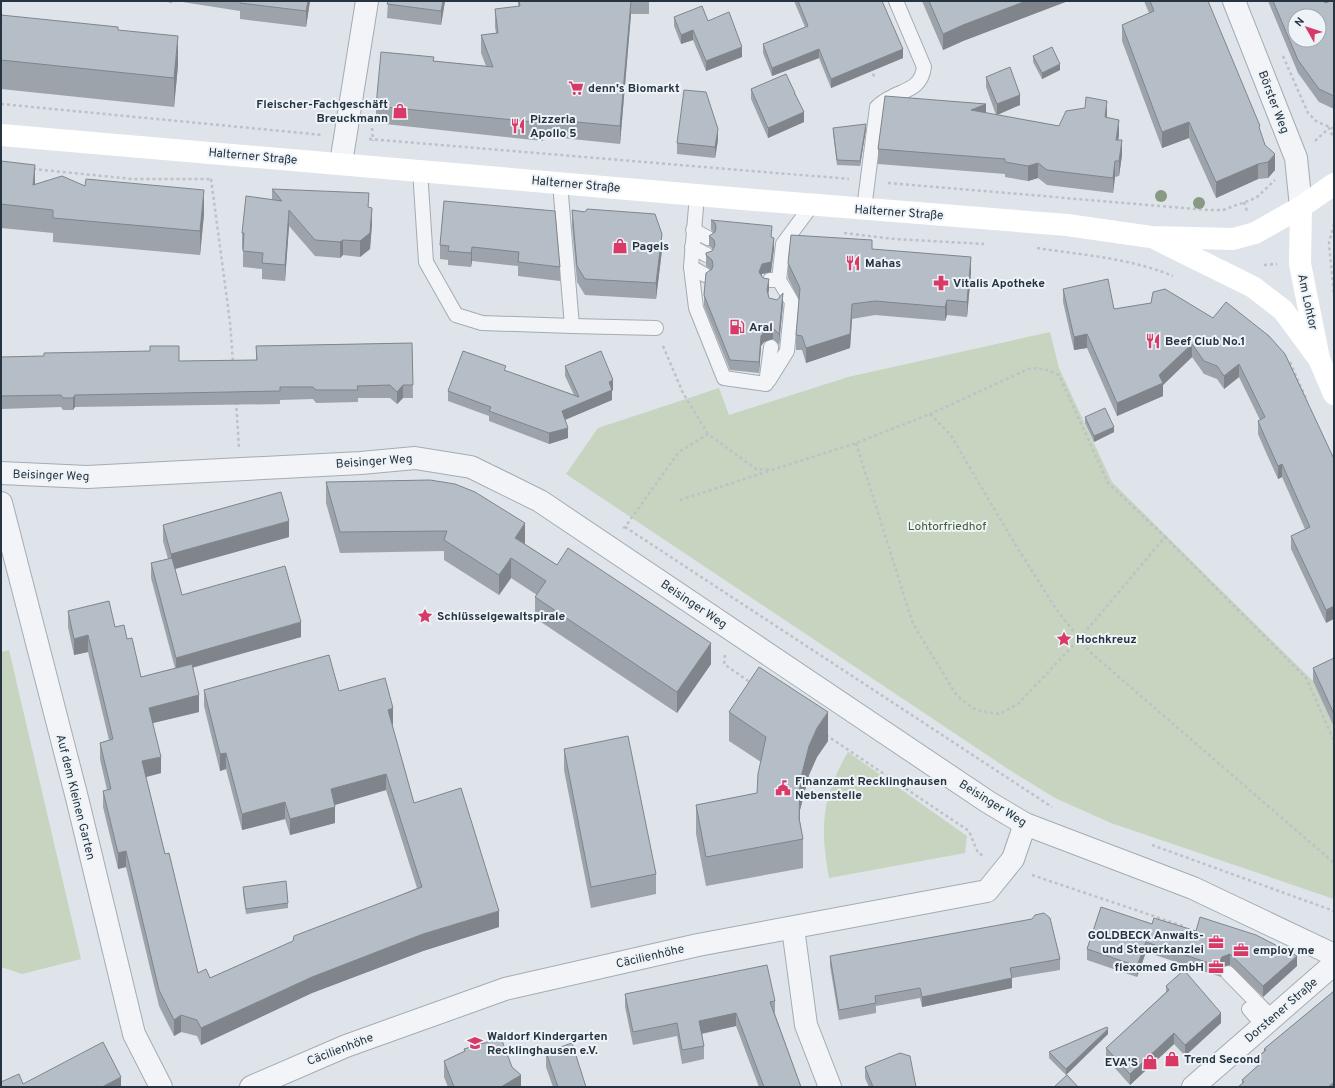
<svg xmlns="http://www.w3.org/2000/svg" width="1335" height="1088" font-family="Overpass,sans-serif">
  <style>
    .green { fill: #c7d4bf }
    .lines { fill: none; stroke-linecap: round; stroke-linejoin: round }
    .service-casing { stroke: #a3acb4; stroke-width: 16 }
    .minor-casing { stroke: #a3acb4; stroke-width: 24 }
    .path { stroke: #bdc2c8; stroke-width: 2.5; stroke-dasharray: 3 3; stroke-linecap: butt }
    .service { stroke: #f2f4f7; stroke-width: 14 }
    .minor { stroke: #f2f4f7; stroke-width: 22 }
    .secondary { stroke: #fff; stroke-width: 22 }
    .tree { fill: #889a84 }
    .wall { fill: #9ca3ab }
    .shaded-wall { fill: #7f858b }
    .building { fill: #b5bec7; stroke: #7f858b; fill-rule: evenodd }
    .labels { text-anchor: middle; stroke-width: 4; stroke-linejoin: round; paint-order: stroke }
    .poi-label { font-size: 12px; font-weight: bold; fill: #263442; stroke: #eef3f7; text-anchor: start }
    .street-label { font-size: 12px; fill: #263442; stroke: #eef3f7 }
    .park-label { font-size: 12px; fill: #415e32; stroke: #eef3f7 }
  </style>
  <rect width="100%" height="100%" fill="#dee4e9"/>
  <g class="green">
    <polygon points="1050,332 1059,368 1112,482 1313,681 1334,727 1334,899 1111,823 1055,798 1011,771 566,474 598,428 719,388 729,415 848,377"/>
    <polygon points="9,650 81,959 22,974 1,967 1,652"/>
    <path d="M848,752L967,836L965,853L829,878C820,826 821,799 848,752Z"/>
  </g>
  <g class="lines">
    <g class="service-casing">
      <g id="service">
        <polyline points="420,170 426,262 456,315 482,323 572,326 560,183"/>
        <polyline points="697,195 691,267 705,275"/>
        <path d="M864,209L877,107C881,104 885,100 890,98C906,89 921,89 924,67L896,1"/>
        <polyline points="693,230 708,238"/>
        <polyline points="692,247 707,255"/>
        <polyline points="691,267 696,308 724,378 766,384 771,347"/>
        <polyline points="770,280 779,280 783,244 812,205"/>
        <polyline points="572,326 656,328"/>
        <polyline points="769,380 787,351 792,302 779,280"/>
        <polyline points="1228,973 1272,1018"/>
        <polyline points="1249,1009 1263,1025"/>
      </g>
    </g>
    <g class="minor-casing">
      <g id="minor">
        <polyline points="1234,1 1296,158 1301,207"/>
        <polyline points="341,163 367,1"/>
        <polyline points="1,473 87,477 361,463 415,458 471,467 540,501 988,802 1025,824 1193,888 1334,955"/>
        <polyline points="1,503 77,798 134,1034 161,1087"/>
        <polyline points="793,928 806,1025 830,1087"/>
        <polyline points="251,1087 346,1046 505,989 698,945 987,891 1013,859 1025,824"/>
        <polyline points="1193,1087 1334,964"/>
      </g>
    </g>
    <g class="path">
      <polyline points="1283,56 1308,113 1316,121 1334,129"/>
      <polyline points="871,68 875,79"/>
      <polyline points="1,104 323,135"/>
      <polyline points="372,128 373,141"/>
      <polyline points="369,139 849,179"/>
      <polyline points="1315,141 1329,128 1334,139"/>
      <polyline points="33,169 132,179 211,179"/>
      <polyline points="211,179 230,322 233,363"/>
      <polyline points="888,183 1208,210 1223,210 1256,198 1275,180"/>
      <polyline points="1244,202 1247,211"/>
      <polyline points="1334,224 1329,243 1334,295"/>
      <polyline points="844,233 894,239 984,244"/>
      <path d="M1037,248C1082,255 1130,258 1173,276"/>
      <polyline points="1264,265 1277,264"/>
      <polyline points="663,346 683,393 708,434"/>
      <polyline points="1290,362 1307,401"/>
      <polyline points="236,402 239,447"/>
      <polyline points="856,443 913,624 957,696 976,710 999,714 1018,704 1080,638 1165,537 1108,483 1059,375 1044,369 1031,368 930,414"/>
      <polyline points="680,500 769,471"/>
      <polyline points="625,527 1052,807"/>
      <polyline points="623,528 625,527 679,452 708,434 756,469 772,470 856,443 930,414 950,434 1015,544 1056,609 1090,652 1334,863"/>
      <polyline points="1165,537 1306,678 1334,741"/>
      <polyline points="725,655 724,664 751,683"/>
      <polyline points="826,735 969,831 978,853 984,856"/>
      <polyline points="1152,845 1334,911"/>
      <polyline points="1032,875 1183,926"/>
    </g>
    <use href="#service" class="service"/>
    <use href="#minor" class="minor"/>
    <g class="secondary">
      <polyline points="1,135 755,200 1067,225 1151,237 1233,239 1255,233 1301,207 1334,184"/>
      <polyline points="1301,207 1300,264 1319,359 1334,394"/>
      <polyline points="1158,240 1253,287 1283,310 1319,359"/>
    </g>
  </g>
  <g class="tree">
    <circle cx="1161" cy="196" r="6"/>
    <circle cx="1199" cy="203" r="6"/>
  </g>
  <g class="wall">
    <polygon points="162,1 172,1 172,3"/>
    <polygon points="176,1 310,1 306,27 240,19 240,11"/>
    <polygon points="388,1 445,1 441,25 387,18"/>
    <polygon points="518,1 649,1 649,14 631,14 620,144 543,136 543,141 376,123 376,106 434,61 486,66 481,53 481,35 496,33 495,27 495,9 518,7"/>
    <polygon points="794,1 882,1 903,58 831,88 819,58 772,76 763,53 763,44 805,27"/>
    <polygon points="922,1 1068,1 963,41 943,50"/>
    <polygon points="1144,1 1208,1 1275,170 1268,178 1258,179 1216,198 1189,138 1162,148 1122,41 1122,25 1149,13"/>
    <polygon points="1268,1 1324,1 1325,3 1334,1 1334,109 1319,102 1298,73"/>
    <polygon points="1,15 118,30 178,65 174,107 1,89"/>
    <polygon points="674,17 742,57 706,71 693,40 681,44 674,26"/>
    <polygon points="1033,56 1060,70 1042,79 1033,62"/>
    <polygon points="986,77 1020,105 997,115 1059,126 1107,117 1119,135 1118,140 1122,155 1119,176 1115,177 1113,193 1047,185 1038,178 1028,181 1005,177 1005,174 878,164 878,149 986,113 996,115 986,87"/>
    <polygon points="751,89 795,94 804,122 768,138 751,99"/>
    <polygon points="833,128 866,129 860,166 837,165 833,133"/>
    <polygon points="718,140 715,158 677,154 677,143"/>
    <polygon points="1,161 35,184 85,186 204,214 200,255 53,242 53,233 1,228"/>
    <polygon points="272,189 369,207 372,224 370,249 360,257 343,255 340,258 315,256 289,226 285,281 262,279 262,269 243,267 243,249 242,249 242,233 272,200"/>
    <polygon points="444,201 560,267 560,281 518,276 518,266 472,261 471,267 448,265 448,260 440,259 440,245"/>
    <polygon points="572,210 662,250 656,299 585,295 577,282 572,226"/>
    <polygon points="711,220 772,238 774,248 771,272 762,274 761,276 769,289 768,294 769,298 783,304 779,345 773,339 764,342 761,346 759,373 730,370 704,306 704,295 711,270 706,266 706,253 712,251 713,249 709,246 709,236 714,233 711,230"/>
    <polygon points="872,249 971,272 967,317 947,315 945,321 875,315 852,319 850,348 806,363 802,350 796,350 796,335 799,300 788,278 788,263"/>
    <polygon points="1063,289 1114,309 1151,303 1165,289 1334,459 1326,623 1291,549 1291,536 1305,529 1282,477 1278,479 1264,448 1258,434 1258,421 1260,420 1239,377 1224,389 1217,379 1204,374 1192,357 1163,385 1163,396 1117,416 1087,348 1074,350 1063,302"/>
    <polygon points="412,343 413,398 403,398 397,404 390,398 358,398 358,402 316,403 313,399 280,400 280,404 75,407 73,410 63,410 61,407 1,409 1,357 179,361 256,360 256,346"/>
    <polygon points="565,366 613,390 612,391 612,400 565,420 568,438 549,444 489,421 489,416 448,401 448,391 506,371 574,395 565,376"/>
    <polygon points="1085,417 1114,432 1094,442 1085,423"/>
    <polygon points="326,482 525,544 711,664 677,713 535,618 535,597 537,595 511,578 499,595 444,560 444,551 340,553 326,503"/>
    <polygon points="163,525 289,537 175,569 182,595 301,637 192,668 199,712 152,723 161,773 146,777 165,854 198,973 210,978 417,888 386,790 335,805 335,823 290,835 285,819 242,830 226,769 220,771 204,706 204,690 339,691 393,725 392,725 414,803 499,927 423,951 312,993 201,1045 197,1036 181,1032 174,1036 159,1006 126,867 118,869 103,807 103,791 107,790 100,759 100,743 109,740 88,652 74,655 68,627 68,611 115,627 127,639 141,677 175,668 151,578 151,563 168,559 163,541"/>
    <polygon points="1334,658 1334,727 1313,681 1313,668"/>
    <polygon points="729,712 828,741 817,757 809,775 800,810 800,821 803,839 803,868 706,886 696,834 696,805 757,793 761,762 729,741"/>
    <polygon points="564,749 656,874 656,894 591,908 564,770"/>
    <polygon points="243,887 288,903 288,908 246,914 243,893"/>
    <polygon points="1152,924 1297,966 1263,997 1230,965 1222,967 1221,969 1221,977 1146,952 1137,977 1087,960 1087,949"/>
    <polygon points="830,956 1060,959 1060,970 1012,978 1012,988 922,1007 920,998 876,1006 876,1013 839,1020 830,966"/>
    <polygon points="1166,986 1221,1023 1185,1056 1174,1044 1130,1085 1106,1058 1106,1048 1166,992"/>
    <polygon points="1334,991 1242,1084 1242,1080 1258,1066 1258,1057 1264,1051 1264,1049"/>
    <polygon points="625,994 775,1001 775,1014 801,1087 759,1087 736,1026 702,1034 704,1046 704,1059 682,1064 677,1036 633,1045 625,1007"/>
    <polygon points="1108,1034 1066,1075 1049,1058 1049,1052"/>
    <polygon points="464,1049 512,1067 521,1087 448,1087 444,1077 444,1061 464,1052"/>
    <polygon points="546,1052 586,1087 553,1087 546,1067"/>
    <polygon points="865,1067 916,1087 869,1087 865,1078"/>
  </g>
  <g class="shaded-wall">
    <polygon points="308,1 310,1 306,27 306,11"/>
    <polygon points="443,1 445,1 441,25 441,11"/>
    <polygon points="631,1 631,14 620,144 620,126"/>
    <polygon points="1026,1 1068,1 963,41 943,50 943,34 963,25"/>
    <polygon points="693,30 693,40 681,44 681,35"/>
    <polygon points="178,36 178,65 174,107 174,78"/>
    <polygon points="742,47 742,57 706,71 706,61"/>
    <polygon points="819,49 819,58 772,76 772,68"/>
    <polygon points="903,49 903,58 831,88 831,79"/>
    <polygon points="1060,64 1060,70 1042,79 1042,73"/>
    <polygon points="1020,95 1020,105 997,115 997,104"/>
    <polygon points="1107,101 1107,116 1105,132 1105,117"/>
    <polygon points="986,104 986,119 971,110"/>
    <polygon points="804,112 804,122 768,138 768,128"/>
    <polygon points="1119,120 1119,135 1116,155 1116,140"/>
    <polygon points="1189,122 1189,138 1162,148 1162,132"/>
    <polygon points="866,124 866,129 860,166 860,161"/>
    <polygon points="718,129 718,140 715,158 715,147"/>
    <polygon points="1122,140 1122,155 1119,176 1119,161"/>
    <polygon points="1275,154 1275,170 1268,178 1268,162"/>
    <polygon points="1115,161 1115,177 1113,193 1113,178"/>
    <polygon points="1038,163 1038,178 1028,181 1028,166"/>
    <polygon points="1258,164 1258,179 1216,198 1216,182"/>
    <polygon points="35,165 35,188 33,208 33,185"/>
    <polygon points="204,190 204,214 200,255 200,231"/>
    <polygon points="372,208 372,224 370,249 360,257 360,241"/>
    <polygon points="289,210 289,226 285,281 285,265"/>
    <polygon points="662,234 662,250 656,299 656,283"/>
    <polygon points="774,238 774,248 771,272 762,274 759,282 759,272"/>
    <polygon points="343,240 343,255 340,258 340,242"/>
    <polygon points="472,247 472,261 471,267 471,253"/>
    <polygon points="971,257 971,272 967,317 967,302"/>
    <polygon points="769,279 769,289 767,301 767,290"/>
    <polygon points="783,293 783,304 779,345 779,334"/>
    <polygon points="947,300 947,315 945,321 945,307"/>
    <polygon points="852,304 852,319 850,348 806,363 806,348"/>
    <polygon points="773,328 773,339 764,342 761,346 759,373 759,362 761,336 764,332"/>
    <polygon points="1087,334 1087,348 1074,350 1074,337"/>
    <polygon points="1192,344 1192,357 1163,385 1163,396 1117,416 1117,403 1159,375"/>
    <polygon points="1239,364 1239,377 1224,389 1224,376"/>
    <polygon points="613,380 613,390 612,391 612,400 562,421 562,411 609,382"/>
    <polygon points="403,385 403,398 397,404 397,392"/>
    <polygon points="75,395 75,407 73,410 73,398"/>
    <polygon points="1114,427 1114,432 1094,442 1094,436"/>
    <polygon points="568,428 568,438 549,444 549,433"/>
    <polygon points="1282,464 1282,477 1278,479 1278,466"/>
    <polygon points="289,521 289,537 171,570 171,554"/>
    <polygon points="525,523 525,544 515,538"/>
    <polygon points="511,558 511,578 499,595 499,575"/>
    <polygon points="1334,606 1334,619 1326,623 1326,610"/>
    <polygon points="301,622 301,637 176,672 176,658"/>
    <polygon points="88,635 88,652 74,655 74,639"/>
    <polygon points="711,643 711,664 677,713 677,692"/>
    <polygon points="199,695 199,712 149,724 149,708"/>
    <polygon points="393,708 393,725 388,726 388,710"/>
    <polygon points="828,712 828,741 817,757 809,775 800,810 799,840 800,781 809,746 817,728"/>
    <polygon points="226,753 226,769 220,771 220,754"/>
    <polygon points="161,757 161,773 142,778 142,761"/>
    <polygon points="386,774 386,790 331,806 331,789"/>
    <polygon points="285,802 285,819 242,830 242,814"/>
    <polygon points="335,807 335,823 290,835 290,819"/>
    <polygon points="126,851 126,867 118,869 118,853"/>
    <polygon points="499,911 499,927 423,951 312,993 201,1045 201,1028 312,977 423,934"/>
    <polygon points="1146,942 1146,952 1137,977 1137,966"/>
    <polygon points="1230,954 1230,965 1222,967 1221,969 1220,961 1222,957"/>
    <polygon points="1297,956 1297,966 1263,997 1263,986"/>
    <polygon points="1012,978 1012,988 922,1007 922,997"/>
    <polygon points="736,1013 736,1026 699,1034 699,1021"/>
    <polygon points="1221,1013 1221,1023 1185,1056 1185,1045"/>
    <polygon points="181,1015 181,1032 174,1036 174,1020"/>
    <polygon points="1108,1029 1108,1034 1066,1075 1066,1069"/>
    <polygon points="1174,1033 1174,1044 1130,1085 1130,1074"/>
    <polygon points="521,1075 521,1087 501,1087"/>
    <polygon points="121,1077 121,1087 102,1087"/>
    <polygon points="1334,1082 1334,1087 1328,1087"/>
  </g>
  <g class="building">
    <polygon points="240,1 308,1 306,11 240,3"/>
    <polygon points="388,1 443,1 441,11 387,4"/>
    <polygon points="519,1 631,1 620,126 543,119 543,123 376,106 381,52 434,57 433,61 493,67 481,35 498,33 495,9 520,6"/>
    <polygon points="798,1 882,1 903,49 831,79 819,49 772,68 763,44 808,26"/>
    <polygon points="929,1 1026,1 963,25 943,34"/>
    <polygon points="1150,1 1208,1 1260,126 1259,127 1265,145 1275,154 1268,162 1258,164 1216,182 1189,122 1162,132 1122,25 1154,11"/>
    <path d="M1273,1H1324L1325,3L1331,1H1334V96L1319,89L1298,60ZM1295,16H1319V40H1295Z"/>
    <polygon points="702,6 708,21 729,12 742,47 706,61 693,30 681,35 674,17"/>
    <polygon points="1,15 118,27 118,30 178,36 174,78 1,60"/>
    <polygon points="1052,47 1060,64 1042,73 1033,56"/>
    <polygon points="1010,67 1020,95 997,104 986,77"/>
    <polygon points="786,74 795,93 794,94 795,94 804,112 768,128 751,89"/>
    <polygon points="684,90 706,92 718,129 715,147 677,143"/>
    <polygon points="885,96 986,104 971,110 1059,126 1066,111 1085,108 1086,97 1107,101 1105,117 1119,120 1116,140 1122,140 1119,161 1115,161 1113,178 1047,170 1038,163 1028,166 1005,162 1005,159 878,149"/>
    <polygon points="866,124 860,161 837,160 833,128"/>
    <polygon points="1,161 35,165 33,185 62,176 85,186 86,179 204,190 200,231 53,218 53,210 1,204"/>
    <polygon points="272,189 369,193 368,207 372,208 370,233 360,241 343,240 340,242 315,240 289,210 285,265 262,263 263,253 243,251 244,233 242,233 246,196 282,201"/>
    <polygon points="444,201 555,211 560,267 518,262 519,252 472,247 471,253 448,251 449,246 440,245"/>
    <polygon points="587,209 655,214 662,234 656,283 585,279 577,266 572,210 585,212"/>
    <polygon points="711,220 772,226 771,237 774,238 771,262 762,264 759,272 763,278 769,279 767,290 769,298 777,300 783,293 779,334 773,328 764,332 761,336 759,362 730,360 704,295 706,273 712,269 713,265 712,260 706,255 706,253 712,251 715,245 714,240 709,236 715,232 716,228 715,223"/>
    <polygon points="791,235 872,240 872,249 971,257 967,302 947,300 945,307 875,301 852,304 850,334 806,348 802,336 796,335 800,288 788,263"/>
    <polygon points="1108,279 1114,309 1151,303 1153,292 1165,289 1213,318 1226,302 1269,336 1285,354 1334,459 1334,606 1326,610 1291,536 1310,527 1282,464 1278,466 1264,435 1258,421 1265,417 1239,364 1224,376 1217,366 1204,361 1192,344 1159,375 1163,383 1117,403 1087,334 1074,337 1063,289"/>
    <polygon points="412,343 413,385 403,385 397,392 390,385 357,386 358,390 316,390 313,387 280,387 280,391 75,395 73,398 63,398 61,395 1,396 1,357 44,356 44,353 150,351 150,346 179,346 179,361 257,360 256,346"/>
    <polygon points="463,351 506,366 504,370 579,397 565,366 601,351 613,380 609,382 612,390 562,411 568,428 549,433 489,411 491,407 448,391"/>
    <polygon points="1105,408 1114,427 1094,436 1085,417"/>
    <polygon points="430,480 455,484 475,492 525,523 515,538 557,565 568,548 711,643 677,692 535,597 546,581 511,558 499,575 444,540 447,531 340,532 326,482"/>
    <polygon points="281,492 289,521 171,554 163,525"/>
    <polygon points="172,558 182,595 285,566 301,622 176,658 151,563"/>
    <polygon points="109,601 115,627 124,625 127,639 132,638 141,677 192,664 199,695 149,708 161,757 142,761 165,854 169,853 198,973 206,969 210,978 293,941 294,936 422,887 386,774 331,789 335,807 290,819 285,802 242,814 226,753 220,754 204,690 329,655 339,691 385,678 393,708 388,710 414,803 461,788 499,911 423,934 312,977 201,1028 197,1020 181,1015 174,1020 159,990 126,851 118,853 103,791 111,789 100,743 113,739 88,635 74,639 68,611"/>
    <polygon points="1334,658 1334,714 1313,668"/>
    <polygon points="759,667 828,712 817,728 809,746 800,781 799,818 803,839 706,857 696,805 757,793 758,774 766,737 729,712"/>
    <polygon points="628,736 656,874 591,887 564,749"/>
    <polygon points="286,881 288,903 246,909 243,887"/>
    <polygon points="1101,907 1152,924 1154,918 1196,931 1200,917 1256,935 1297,956 1263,986 1230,954 1222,957 1220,961 1221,967 1146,942 1137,966 1087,949"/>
    <polygon points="1044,913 1050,918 1060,959 1010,968 1012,978 922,997 920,988 875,996 876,1003 839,1010 830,956 1032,919 1035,915"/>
    <polygon points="767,965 775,1001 770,1002 801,1087 764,1087 736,1013 699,1021 704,1046 682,1050 677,1023 633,1032 625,994"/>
    <polygon points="1184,970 1221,1013 1185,1045 1174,1033 1130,1074 1106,1048 1169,990 1166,986"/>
    <polygon points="1334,991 1334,1082 1328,1087 1238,1087 1244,1082 1242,1080 1262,1062 1258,1057 1266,1050 1264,1049"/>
    <polygon points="1107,1027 1108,1029 1066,1069 1049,1052"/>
    <polygon points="501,1038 512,1067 521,1075 501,1087 454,1087 444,1061 465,1051 464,1049"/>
    <polygon points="103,1042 121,1077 102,1087 1,1087 1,1082 19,1074 23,1084"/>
    <polygon points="572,1043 586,1087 558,1087 546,1052"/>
    <polygon points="900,1053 910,1056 916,1087 873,1087 865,1067"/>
    <polygon points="1067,1075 1078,1087 1054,1087"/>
  </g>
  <defs>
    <g id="supermarket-bare" transform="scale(1.2)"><path d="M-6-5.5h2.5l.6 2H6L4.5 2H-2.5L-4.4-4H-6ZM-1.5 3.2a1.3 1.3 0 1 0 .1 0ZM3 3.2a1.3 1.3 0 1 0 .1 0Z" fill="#d93966" stroke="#eef3f7" stroke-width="2.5" paint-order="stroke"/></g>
    <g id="shop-bare" transform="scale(1.2)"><path d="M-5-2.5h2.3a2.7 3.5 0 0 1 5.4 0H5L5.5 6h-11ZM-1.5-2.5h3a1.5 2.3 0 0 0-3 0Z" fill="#d93966" stroke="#eef3f7" stroke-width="2.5" paint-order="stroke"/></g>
    <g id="restaurant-bare" transform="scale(1.2)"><path d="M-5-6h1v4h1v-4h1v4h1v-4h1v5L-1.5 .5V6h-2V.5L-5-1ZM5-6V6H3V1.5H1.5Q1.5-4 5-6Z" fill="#d93966" stroke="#eef3f7" stroke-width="2.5" paint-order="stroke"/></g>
    <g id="pharmacy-bare" transform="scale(1.2)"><path d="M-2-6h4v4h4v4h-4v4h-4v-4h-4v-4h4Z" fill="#d93966" stroke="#eef3f7" stroke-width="2.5" paint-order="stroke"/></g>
    <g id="fuel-bare" transform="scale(1.2)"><path d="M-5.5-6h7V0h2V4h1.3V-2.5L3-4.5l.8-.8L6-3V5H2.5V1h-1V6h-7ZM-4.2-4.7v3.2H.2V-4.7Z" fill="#d93966" stroke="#eef3f7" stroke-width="2.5" paint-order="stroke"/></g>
    <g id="sight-bare" transform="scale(1.2)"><path d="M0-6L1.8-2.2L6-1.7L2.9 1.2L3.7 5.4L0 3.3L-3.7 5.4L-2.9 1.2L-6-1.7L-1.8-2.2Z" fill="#d93966" stroke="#eef3f7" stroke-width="2.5" paint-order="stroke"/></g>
    <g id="civic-bare" transform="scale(1.2)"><path d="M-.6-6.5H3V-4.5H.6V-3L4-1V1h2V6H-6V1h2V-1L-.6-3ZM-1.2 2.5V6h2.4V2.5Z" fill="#d93966" stroke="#eef3f7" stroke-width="2.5" paint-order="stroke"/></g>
    <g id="office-bare" transform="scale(1.2)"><path d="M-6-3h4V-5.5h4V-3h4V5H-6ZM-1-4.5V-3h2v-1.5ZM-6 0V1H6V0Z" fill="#d93966" stroke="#eef3f7" stroke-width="2.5" paint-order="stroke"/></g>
    <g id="school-bare" transform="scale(1.2)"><path d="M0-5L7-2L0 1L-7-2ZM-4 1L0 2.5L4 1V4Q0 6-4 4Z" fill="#d93966" stroke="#eef3f7" stroke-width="2.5" paint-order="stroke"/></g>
  </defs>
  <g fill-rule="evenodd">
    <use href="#supermarket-bare" x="576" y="88"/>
    <use href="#shop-bare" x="400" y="111"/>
    <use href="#restaurant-bare" x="518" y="126"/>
    <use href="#shop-bare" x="620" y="246"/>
    <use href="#restaurant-bare" x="853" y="263"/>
    <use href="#pharmacy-bare" x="941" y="283"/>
    <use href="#fuel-bare" x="737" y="327"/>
    <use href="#restaurant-bare" x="1153" y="341"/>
    <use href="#sight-bare" x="425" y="616"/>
    <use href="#sight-bare" x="1064" y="639"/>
    <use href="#civic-bare" x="783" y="788"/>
    <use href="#office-bare" x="1216" y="942"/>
    <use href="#office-bare" x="1241" y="950"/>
    <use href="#office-bare" x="1216" y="967"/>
    <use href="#school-bare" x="475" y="1043"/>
    <use href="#shop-bare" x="1172" y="1059"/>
    <use href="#shop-bare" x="1150" y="1062"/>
  </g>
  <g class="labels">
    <g class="poi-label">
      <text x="588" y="92">denn's Biomarkt</text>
      <text x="388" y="108" text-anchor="end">Fleischer-Fachgeschäft<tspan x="388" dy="14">Breuckmann</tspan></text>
      <text x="530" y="123">Pizzeria<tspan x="530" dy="14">Apollo 5</tspan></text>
      <text x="632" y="250">Pagels</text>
      <text x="865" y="267">Mahas</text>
      <text x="953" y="287">Vitalis Apotheke</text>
      <text x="749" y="331">Aral</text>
      <text x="1165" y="345">Beef Club No.1</text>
      <text x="437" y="620">Schlüsselgewaltspirale</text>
      <text x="1076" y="643">Hochkreuz</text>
      <text x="795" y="785">Finanzamt Recklinghausen<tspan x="795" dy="14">Nebenstelle</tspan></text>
      <text x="1204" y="939" text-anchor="end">GOLDBECK Anwalts-<tspan x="1204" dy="14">und Steuerkanzlei</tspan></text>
      <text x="1253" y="954">employ me</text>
      <text x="1204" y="971" text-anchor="end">flexomed GmbH</text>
      <text x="487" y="1040">Waldorf Kindergarten<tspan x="487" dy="14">Recklinghausen e.V.</tspan></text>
      <text x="1184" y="1063">Trend Second</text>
      <text x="1138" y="1066" text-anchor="end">EVA'S</text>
    </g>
    <g class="street-label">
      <text transform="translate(1274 102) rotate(69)" y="4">Börster Weg</text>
      <text transform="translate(253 156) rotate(5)" y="4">Halterner Straße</text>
      <text transform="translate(576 184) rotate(5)" y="4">Halterner Straße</text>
      <text transform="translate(899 212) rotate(4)" y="4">Halterner Straße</text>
      <text transform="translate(1308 302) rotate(78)" y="4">Am Lohtor</text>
      <text transform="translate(374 461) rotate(-4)" y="4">Beisinger Weg</text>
      <text transform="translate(51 475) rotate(2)" y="4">Beisinger Weg</text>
      <text transform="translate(694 604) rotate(34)" y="4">Beisinger Weg</text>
      <text transform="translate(76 797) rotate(76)" y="4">Auf dem Kleinen Garten</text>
      <text transform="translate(993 803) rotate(32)" y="4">Beisinger Weg</text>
      <text transform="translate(650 956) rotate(-13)" y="4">Cäcilienhöhe</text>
      <text transform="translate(1281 1010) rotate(-41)" y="4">Dorstener Straße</text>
      <text transform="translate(340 1049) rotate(-21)" y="4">Cäcilienhöhe</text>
    </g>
    <g class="park-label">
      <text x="947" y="530">Lohtorfriedhof</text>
    </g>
  </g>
  <rect width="1335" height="1088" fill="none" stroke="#263442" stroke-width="4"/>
  <g transform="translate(1307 28) rotate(309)"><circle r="19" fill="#eef3f7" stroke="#9ea7af"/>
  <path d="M0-3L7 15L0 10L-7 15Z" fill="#d93966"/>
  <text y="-6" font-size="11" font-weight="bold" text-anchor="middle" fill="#263442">N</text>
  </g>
</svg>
